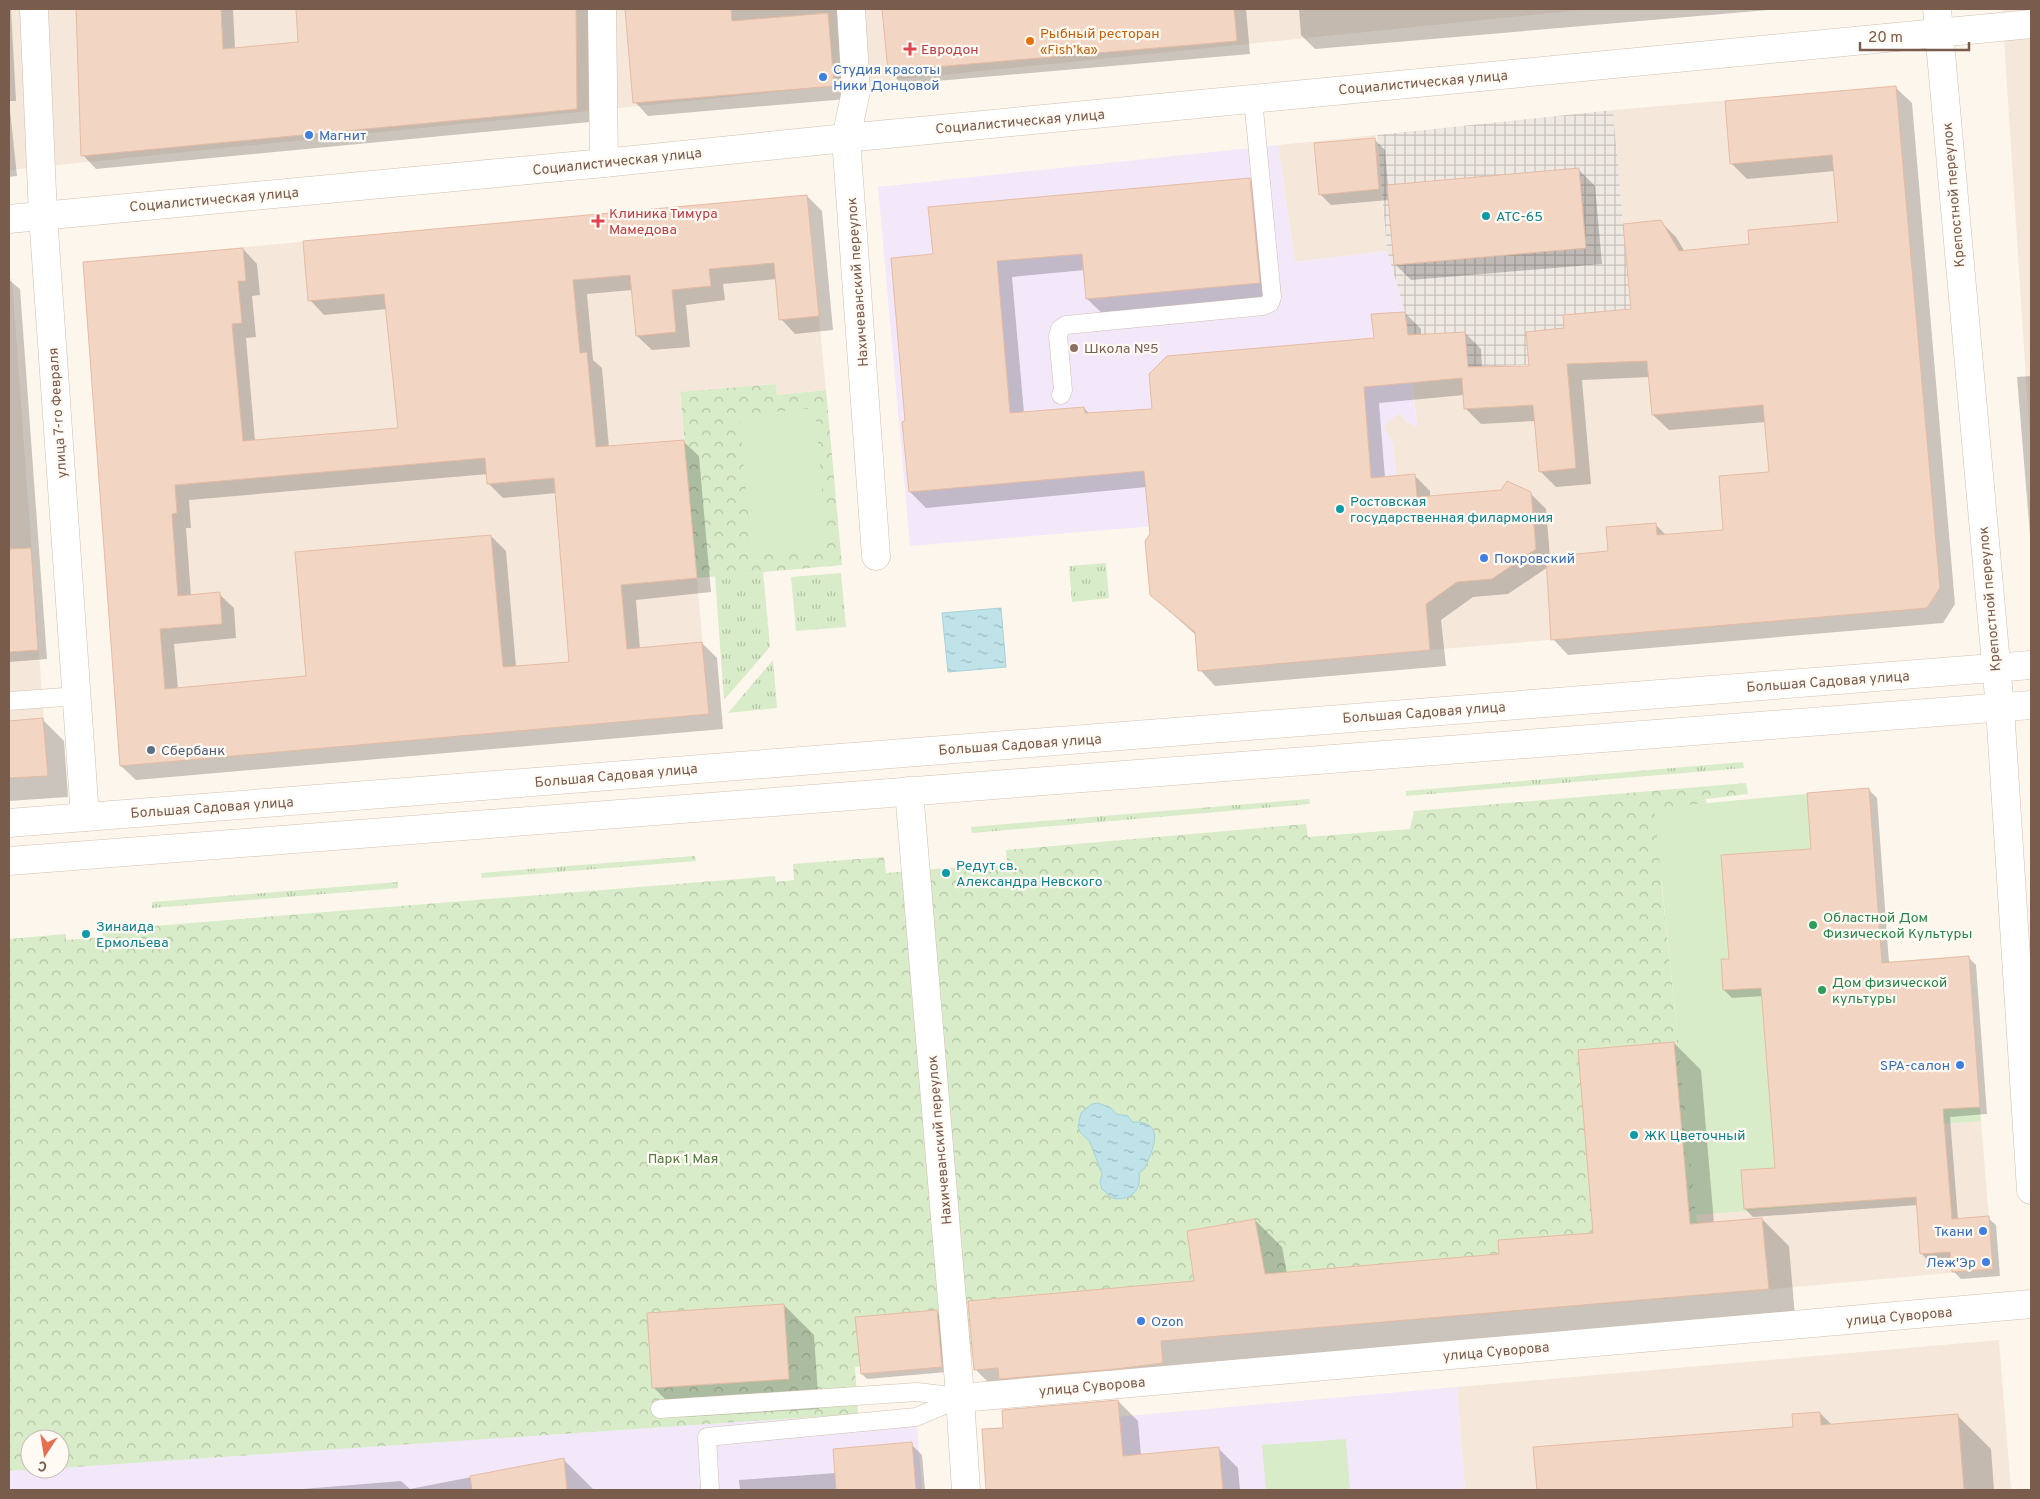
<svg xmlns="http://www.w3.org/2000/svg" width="2040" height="1499" font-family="Overpass,sans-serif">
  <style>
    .residential { fill: #f5e8da }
    .industrial { fill: url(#industrial-grid) }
    .education { fill: #f3e8fa }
    .grass { fill: url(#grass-tufts) }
    .forest { fill: url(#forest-crowns) }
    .garden { fill: #d8ecc9 }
    .water { fill: url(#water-ripples); stroke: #a5d3da }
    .shadow { fill: #0003; fill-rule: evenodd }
    .building { fill: #f3d5c3; stroke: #e6bba3; fill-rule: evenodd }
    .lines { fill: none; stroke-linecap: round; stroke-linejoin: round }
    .service-casing { stroke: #d1beb0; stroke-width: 19 }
    .minor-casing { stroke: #d1beb0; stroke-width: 29 }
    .tertiary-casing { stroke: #d1beb0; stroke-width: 29 }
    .secondary-casing { stroke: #d6c0b0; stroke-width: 29 }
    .service { stroke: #fff; stroke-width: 18 }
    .minor { stroke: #fff; stroke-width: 28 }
    .tertiary { stroke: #fff; stroke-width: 28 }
    .secondary { stroke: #fff; stroke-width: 28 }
    .food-dot { fill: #e8710a; stroke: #fffaf3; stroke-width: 2 }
    .health-dot { fill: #e0444e; stroke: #fffaf3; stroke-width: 2 }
    .shop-dot { fill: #3f7fe0; stroke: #fffaf3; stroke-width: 2 }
    .culture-dot { fill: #0f9aa8; stroke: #fffaf3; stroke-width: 2 }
    .education-dot { fill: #8d6e63; stroke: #fffaf3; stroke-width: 2 }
    .service-dot { fill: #5c6f8a; stroke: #fffaf3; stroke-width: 2 }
    .leisure-dot { fill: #2e9e5b; stroke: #fffaf3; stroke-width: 2 }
    .labels { text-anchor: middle; stroke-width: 4.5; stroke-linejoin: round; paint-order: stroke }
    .food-label { font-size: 14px; fill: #c56008; stroke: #fffaf3; text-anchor: start }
    .health-label { font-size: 14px; fill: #be3a42; stroke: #fffaf3; text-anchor: start }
    .shop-label { font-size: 14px; fill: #366cbe; stroke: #fffaf3; text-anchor: start }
    .street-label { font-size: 14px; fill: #7a5c4d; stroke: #fffaf3 }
    .culture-label { font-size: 14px; fill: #0d838f; stroke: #fffaf3; text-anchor: start }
    .education-label { font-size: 14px; fill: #785e54; stroke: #fffaf3; text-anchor: start }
    .service-label { font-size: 14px; fill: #4e5e75; stroke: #fffaf3; text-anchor: start }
    .leisure-label { font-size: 14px; fill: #27864d; stroke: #fffaf3; text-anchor: start }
    .park-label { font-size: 14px; fill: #537a41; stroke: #fffaf3 }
  </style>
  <defs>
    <pattern id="industrial-grid" width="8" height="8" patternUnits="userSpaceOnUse" patternTransform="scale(1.25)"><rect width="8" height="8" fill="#efe9e4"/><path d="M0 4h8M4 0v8" fill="none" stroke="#c7c0bb"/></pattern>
    <pattern id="grass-tufts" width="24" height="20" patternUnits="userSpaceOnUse" patternTransform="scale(1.25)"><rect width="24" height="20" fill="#d8ecc9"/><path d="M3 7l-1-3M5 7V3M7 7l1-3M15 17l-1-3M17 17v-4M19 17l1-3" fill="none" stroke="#b4c2a5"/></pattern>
    <pattern id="forest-crowns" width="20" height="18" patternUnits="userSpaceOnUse" patternTransform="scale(1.25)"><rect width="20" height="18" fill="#d8ecc9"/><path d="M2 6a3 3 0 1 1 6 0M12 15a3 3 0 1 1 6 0" fill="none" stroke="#b4c2a5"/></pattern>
    <pattern id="water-ripples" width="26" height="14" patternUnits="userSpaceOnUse" patternTransform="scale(1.25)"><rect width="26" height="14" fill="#bfe3e8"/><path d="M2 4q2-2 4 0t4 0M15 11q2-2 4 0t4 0" fill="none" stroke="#a0bbbe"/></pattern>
  </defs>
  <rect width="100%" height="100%" fill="#fdf6ec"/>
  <g class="residential">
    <polygon points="9,9 1591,9 9,170"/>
    <polygon points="2002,9 2031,9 2031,455"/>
    <polygon points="1896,86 1940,588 1927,608 1430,650 1426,604 1457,582 1507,481 1501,490 1417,497 1414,474 1396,476 1393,443 1382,426 1399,413 1408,423 1417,426 1411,369 1461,368 1464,409 1533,405 1529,366 1635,361 1613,110"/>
    <polygon points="1376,135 1387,251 1295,262 1278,145"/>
    <polygon points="807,195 826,390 777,395 776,384 680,393 709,714 120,766 83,262"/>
    <polygon points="9,279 12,279 48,776 9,778"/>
    <polygon points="1981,1121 1993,1269 1705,1295 1696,1215 1744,1209 1944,1124"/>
    <polygon points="1999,1340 2011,1490 1465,1490 1457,1387"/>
  </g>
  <polygon class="industrial" points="1613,110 1635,361 1411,369 1405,312 1387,251 1377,135"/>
  <g class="education">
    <polygon points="1278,145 1295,262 1387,251 1405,312 1372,315 1378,386 1412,383 1417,426 1408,423 1399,413 1383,426 1393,443 1398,502 1374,504 1365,402 1343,341 1167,356 1149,374 1152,409 1139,410 1148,513 1160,517 1155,526 910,546 878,187"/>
    <polygon points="1457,1387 1465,1490 995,1490 990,1428"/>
    <polygon points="916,1410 922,1490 9,1490 9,1471"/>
  </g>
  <g class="grass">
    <polygon points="1106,563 1109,598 1072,602 1069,566"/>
    <polygon points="763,572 770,647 724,700 715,576"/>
    <polygon points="841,573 846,627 796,631 791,577"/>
    <polygon points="773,660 777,708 728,713"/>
    <polygon points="1743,762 1744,768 1406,796 1406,791"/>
    <polygon points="1309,799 1310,804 972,833 971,827"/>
    <polygon points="695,856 696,861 482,878 481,873"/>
    <polygon points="398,882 398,888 152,908 152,902"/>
  </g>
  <g class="forest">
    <polygon points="776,384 777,395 826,390 842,565 697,578 680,392"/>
    <polygon points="1746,783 1748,794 1706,799 1708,811 1661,879 1705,1295 855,1367 858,1414 60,1468 60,1439 30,1439 30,1469 39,1469 9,1471 9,939 66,934 66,940 103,937 103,930 775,876 776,882 794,880 793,864 884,857 886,873 1007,863 1006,850 1306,824 1308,837 1410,829 1414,811"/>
  </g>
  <g class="garden">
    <polygon points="815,408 827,548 752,555 739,415"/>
    <polygon points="1869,788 1882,962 1969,956 1981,1121 1944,1124 1950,1194 1696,1215 1654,808"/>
    <polygon points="1346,1439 1350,1490 1266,1490 1262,1445"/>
  </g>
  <g class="water">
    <polygon points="1001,608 1006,667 948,672 942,613"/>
    <path d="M1098,1103L1111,1108L1116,1114L1128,1116L1132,1122C1168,1120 1152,1151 1145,1168L1139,1173C1142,1191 1129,1202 1112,1198L1102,1189L1100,1182L1102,1174L1090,1142L1080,1132L1078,1126L1081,1113L1092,1104Z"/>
  </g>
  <g class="shadow">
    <polygon points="9,9 11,9 16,101 9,101 17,176 9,177"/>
    <polygon points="77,9 233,9 235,49 299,43 297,9 589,9 590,122 96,169 83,155"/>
    <polygon points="626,9 840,9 847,99 648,116 635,102"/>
    <polygon points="883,9 1246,9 1250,54 902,84 889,71"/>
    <polygon points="1299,9 1781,9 1315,49 1301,35"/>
    <path d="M1896,88L1912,103L1955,604L1943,623L1568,655L1553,639L1548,567L1508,594L1473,597L1441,620L1446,666L1215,686L1200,670L1196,635L1151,595V535L1147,487L926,508L910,492L907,422L934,255L1249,179L1265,195L1275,299L1103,314L1087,299L1085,270L1012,277L1024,413L1084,408L1090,414L1153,410L1375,339L1405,313L1421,329V336L1465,333L1481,349L1482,368L1531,367L1566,329L1632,310L1660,221L1676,237L1685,252L1750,246L1839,224L1835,171L1747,179L1732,164ZM1650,377L1653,415L1669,430L1766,422L1770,473L1725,531L1667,536L1655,524L1610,552L1550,557L1546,509L1530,493L1430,497V491L1414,475L1385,478L1379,403L1464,395L1465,408L1481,424L1535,421L1540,471L1556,487L1591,484L1582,380Z"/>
    <polygon points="1374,139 1385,150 1388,186 1578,169 1595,186 1602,264 1411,280 1395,264 1389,200 1331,205 1320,194"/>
    <path d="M807,196L822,211L833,330L795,334L781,319L777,279L723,284L725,300L686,305L690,347L652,350L637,336L633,290L587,294L593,360L602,368L609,448L684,442L699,456L711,592L636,600L640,649L702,643L717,658L723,729L136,780L121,766L85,263L243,249L257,264L260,295L252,296L256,337L246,338L255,441L400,429L387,309L324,315L310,300ZM488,474L489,484L503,498L557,493L570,663L516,667L506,551L491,536L307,677L178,689L174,644L236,638L234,608L219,594L191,596L186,528H191L189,500Z"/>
    <polygon points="9,280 20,289 47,659 9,662"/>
    <polygon points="2031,376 2031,547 2017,377"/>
    <polygon points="43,720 64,741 68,797 9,801 9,722"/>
    <polygon points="1869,790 1877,798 1889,963 1968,957 1976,965 1987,1114 1950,1117 1958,1220 1988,1218 1996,1225 2000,1276 1961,1279 1953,1271 1952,1260 1929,1262 1922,1254 1918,1205 1753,1217 1745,1209 1776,1169 1763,996 1732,998 1724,990 1730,960 1812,850"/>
    <polygon points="1674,1043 1701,1070 1714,1223 1762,1219 1789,1246 1795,1316 1002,1396 975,1369 1195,1282 1255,1220 1282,1247 1287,1274 1500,1255 1595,1234"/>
    <polygon points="784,1305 814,1335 819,1409 683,1417 653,1387"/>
    <polygon points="937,1312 942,1317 947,1372 867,1379 862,1374"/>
    <polygon points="1118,1401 1138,1421 1141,1455 1218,1448 1238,1468 1240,1490 988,1490 983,1430 1004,1429"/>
    <polygon points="1820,1413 1832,1425 1957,1415 1991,1449 1994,1490 1538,1490 1534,1448 1794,1428"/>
    <polygon points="911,1444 922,1455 925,1490 740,1490 739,1480 836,1473"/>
    <polygon points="563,1459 594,1490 290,1490 401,1481 410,1489"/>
  </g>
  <g class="building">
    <polygon points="76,9 221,9 223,49 298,42 296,9 576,9 577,109 81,156"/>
    <polygon points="625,9 731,9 732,21 828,13 834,86 633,103"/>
    <polygon points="882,9 1234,9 1237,41 888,71"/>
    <polygon points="1896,86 1940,588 1927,608 1551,640 1546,557 1608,551 1606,527 1656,523 1657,535 1723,530 1719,476 1769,472 1763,405 1652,415 1647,361 1567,364 1576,468 1539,472 1533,405 1464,409 1462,378 1364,387 1371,478 1415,474 1417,497 1501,490 1507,481 1531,492 1536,549 1492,579 1457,582 1426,604 1430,650 1198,671 1195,632 1150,595 1145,541 1150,534 1144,471 909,492 902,422 905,421 891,258 933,254 928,207 1250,178 1260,283 1086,299 1082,254 997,261 1010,413 1084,407 1085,413 1152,409 1149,374 1167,356 1374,338 1371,314 1405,312 1408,335 1465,332 1468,367 1529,366 1526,332 1564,328 1563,315 1631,309 1623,224 1661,220 1679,251 1749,244 1748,230 1838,222 1832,155 1730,164 1725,101"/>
    <polygon points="1375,138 1379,189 1319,195 1314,143"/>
    <polygon points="1579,168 1586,248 1394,265 1387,185"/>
    <path d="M807,195L819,316L779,320L774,263L709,269L711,286L672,290L676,332L636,336L630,275L573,280L580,353L587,352L596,447L684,440L697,578L621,585L627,649L702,642L709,714L120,766L83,262L243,248L246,281H238L242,323L232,324L243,441L398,428L384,294L308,301L303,241ZM485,458L487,484L554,478L569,662L503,667L491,535L295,552L306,676L165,689L160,629L222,624L220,592L178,596L172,514L177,513L175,485Z"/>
    <polygon points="31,548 38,650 9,652 9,549"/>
    <polygon points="43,718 48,776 9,778 9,721"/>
    <polygon points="1869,788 1882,963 1969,956 1980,1107 1943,1109 1952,1219 1989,1216 1993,1269 1952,1272 1950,1252 1920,1254 1916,1197 1744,1209 1741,1170 1775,1168 1761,988 1723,990 1721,959 1729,959 1721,855 1811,849 1807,793"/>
    <polygon points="1674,1042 1690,1224 1762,1218 1769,1289 1161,1341 1163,1363 1116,1369 999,1379 998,1368 974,1370 968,1301 1194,1281 1187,1231 1255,1219 1265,1274 1499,1254 1498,1240 1593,1233 1578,1050"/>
    <polygon points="784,1304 789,1379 652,1388 647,1313"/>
    <polygon points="937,1310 942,1367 861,1374 855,1317"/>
    <polygon points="1118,1400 1123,1456 1219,1447 1223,1490 986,1490 982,1429 1003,1428 1002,1410"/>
    <polygon points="1820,1412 1821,1425 1958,1414 1964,1490 1537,1490 1533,1447 1793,1427 1792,1414"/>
    <polygon points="912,1442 916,1490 836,1490 833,1449"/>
    <polygon points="564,1458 567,1490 472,1490 470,1476"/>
  </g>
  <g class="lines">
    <g class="service-casing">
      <g id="service">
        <polyline points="1061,395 1063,390 1058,336 1060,329 1066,325 1263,306 1270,303 1272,297 1253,99"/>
        <polyline points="9,701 78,696"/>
        <polyline points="660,1409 917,1392 960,1397"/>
        <polyline points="710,1490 707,1437 916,1417 961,1398"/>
      </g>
    </g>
    <g class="minor-casing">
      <g id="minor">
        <polyline points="602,9 604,163"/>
        <polyline points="851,9 856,91 846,138 876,556"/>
        <polyline points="1937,9 2000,708"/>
        <polyline points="909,791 959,1383 966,1490"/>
        <polyline points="961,1398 2031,1304"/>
      </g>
    </g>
    <g class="tertiary-casing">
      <g id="tertiary">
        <polyline points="34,9 43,215 85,817"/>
        <polyline points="9,219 604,163 846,138 2031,24"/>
        <polyline points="2000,708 2031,1190"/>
      </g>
    </g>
    <g class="secondary-casing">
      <g id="secondary">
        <polyline points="9,823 2031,665"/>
        <polyline points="9,861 2031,705"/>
      </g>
    </g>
    <use href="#service" class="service"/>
    <use href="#minor" class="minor"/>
    <use href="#tertiary" class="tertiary"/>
    <use href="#secondary" class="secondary"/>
  </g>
  <circle class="food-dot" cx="1030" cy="41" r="5"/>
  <g class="health-dot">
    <path d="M907.5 41.5h5v5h5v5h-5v5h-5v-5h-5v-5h5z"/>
    <path d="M595.5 213.5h5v5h5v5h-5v5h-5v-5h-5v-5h5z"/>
  </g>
  <g class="shop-dot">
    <circle cx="823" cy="77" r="5"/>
    <circle cx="309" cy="135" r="5"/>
    <circle cx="1484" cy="558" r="5"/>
    <circle cx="1960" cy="1065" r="5"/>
    <circle cx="1983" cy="1231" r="5"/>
    <circle cx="1986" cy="1262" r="5"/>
    <circle cx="1141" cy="1321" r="5"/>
  </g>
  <g class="culture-dot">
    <circle cx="1486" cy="216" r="5"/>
    <circle cx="1340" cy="509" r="5"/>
    <circle cx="946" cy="873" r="5"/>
    <circle cx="86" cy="934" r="5"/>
    <circle cx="1634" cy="1135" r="5"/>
  </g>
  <circle class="education-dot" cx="1074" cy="348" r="5"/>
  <circle class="service-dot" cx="151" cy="750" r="5"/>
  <g class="leisure-dot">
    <circle cx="1813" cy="925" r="5"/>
    <circle cx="1822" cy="990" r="5"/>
  </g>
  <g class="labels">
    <g class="food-label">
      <text x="1040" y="38">Рыбный ресторан<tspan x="1040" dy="16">«Fish’ka»</tspan></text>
    </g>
    <g class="health-label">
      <text x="921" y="54">Евродон</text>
      <text x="609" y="218">Клиника Тимура<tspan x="609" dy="16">Мамедова</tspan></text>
    </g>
    <g class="shop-label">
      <text x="833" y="74">Студия красоты<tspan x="833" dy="16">Ники Донцовой</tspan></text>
      <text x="319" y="140">Магнит</text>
      <text x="1494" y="563">Покровский</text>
      <text x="1950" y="1070" text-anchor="end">SPA-салон</text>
      <text x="1973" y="1236" text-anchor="end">Ткани</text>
      <text x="1976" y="1267" text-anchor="end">Леж'Эр</text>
      <text x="1151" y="1326">Ozon</text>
    </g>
    <g class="street-label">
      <text transform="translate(1423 82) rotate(-5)" y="5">Социалистическая улица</text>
      <text transform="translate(1020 121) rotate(-5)" y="5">Социалистическая улица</text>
      <text transform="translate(617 161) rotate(-6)" y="5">Социалистическая улица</text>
      <text transform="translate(1953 195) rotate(-95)" y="5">Крепостной переулок</text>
      <text transform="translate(214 199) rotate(-5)" y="5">Социалистическая улица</text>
      <text transform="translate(857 282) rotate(-94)" y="5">Нахичеванский переулок</text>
      <text transform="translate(57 413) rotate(-94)" y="5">улица 7-го Февраля</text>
      <text transform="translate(1989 599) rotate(-95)" y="5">Крепостной переулок</text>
      <text transform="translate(1828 681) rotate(-4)" y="5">Большая Садовая улица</text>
      <text transform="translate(1424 712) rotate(-4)" y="5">Большая Садовая улица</text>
      <text transform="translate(1020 744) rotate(-4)" y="5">Большая Садовая улица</text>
      <text transform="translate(616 775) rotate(-5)" y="5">Большая Садовая улица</text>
      <text transform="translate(212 807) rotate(-4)" y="5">Большая Садовая улица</text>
      <text transform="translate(939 1140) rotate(-95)" y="5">Нахичеванский переулок</text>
      <text transform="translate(1899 1316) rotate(-5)" y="5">улица Суворова</text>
      <text transform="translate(1496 1351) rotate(-5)" y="5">улица Суворова</text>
      <text transform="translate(1092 1386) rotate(-5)" y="5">улица Суворова</text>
    </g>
    <g class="culture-label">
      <text x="1496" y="221">АТС-65</text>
      <text x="1350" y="506">Ростовская<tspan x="1350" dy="16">государственная филармония</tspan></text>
      <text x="956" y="870">Редут св.<tspan x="956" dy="16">Александра Невского</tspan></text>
      <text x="96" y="931">Зинаида<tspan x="96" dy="16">Ермольева</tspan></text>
      <text x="1644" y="1140">ЖК Цветочный</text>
    </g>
    <g class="education-label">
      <text x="1084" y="353">Школа №5</text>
    </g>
    <g class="service-label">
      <text x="161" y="755">Сбербанк</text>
    </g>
    <g class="leisure-label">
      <text x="1823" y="922">Областной Дом<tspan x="1823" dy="16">Физической Культуры</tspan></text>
      <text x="1832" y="987">Дом физической<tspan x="1832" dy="16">культуры</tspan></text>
    </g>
    <g class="park-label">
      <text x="683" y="1163">Парк 1 Мая</text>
    </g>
  </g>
  <rect width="2040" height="1499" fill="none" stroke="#7a5c4d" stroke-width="20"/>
  <g transform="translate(45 1454) rotate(192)"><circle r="24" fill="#fffaf3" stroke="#cabbb1"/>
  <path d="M0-4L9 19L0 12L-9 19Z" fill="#e76f51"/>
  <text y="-8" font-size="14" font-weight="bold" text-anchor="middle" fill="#7a5c4d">С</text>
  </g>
  <path d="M1860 42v8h109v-8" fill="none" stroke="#7a5c4d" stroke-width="2.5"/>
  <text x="1868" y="42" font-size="15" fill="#7a5c4d" stroke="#fffaf3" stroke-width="4" paint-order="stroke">20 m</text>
</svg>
